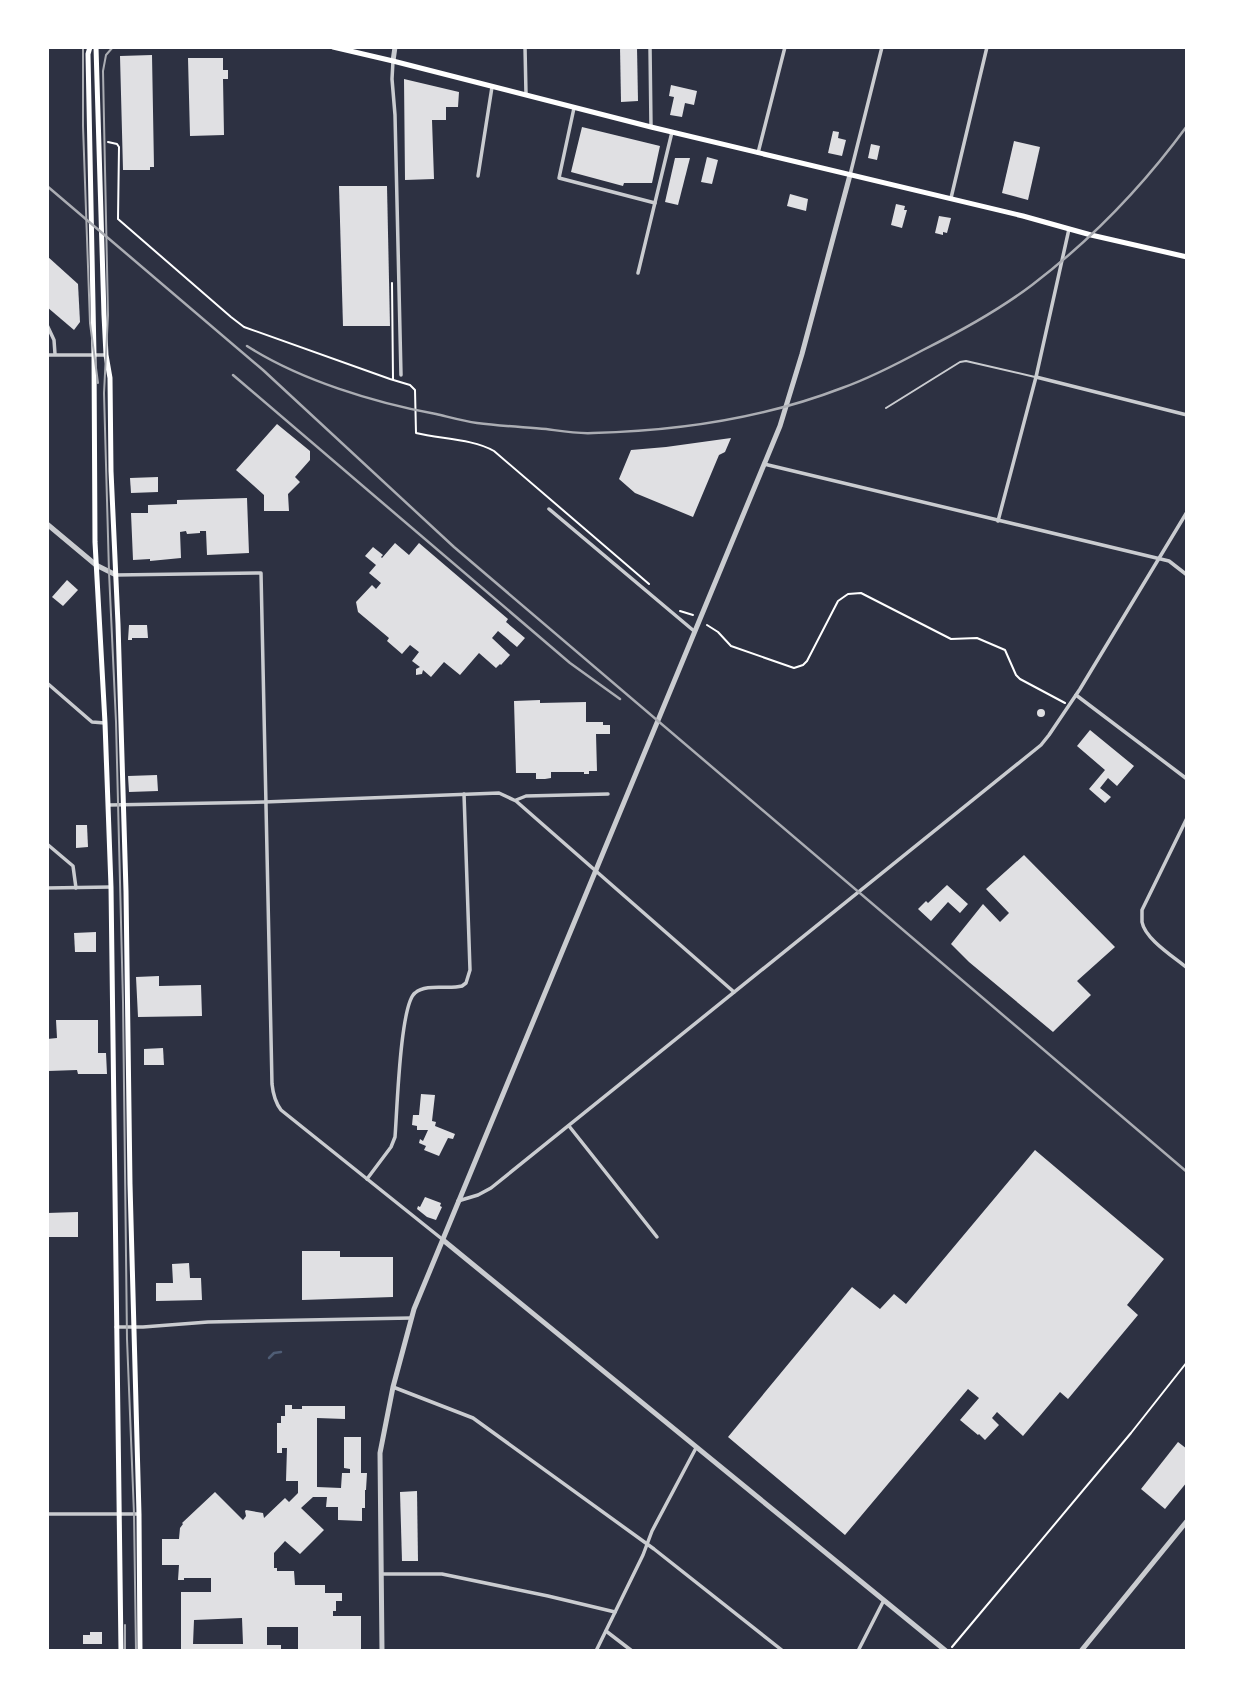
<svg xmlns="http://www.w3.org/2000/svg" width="1234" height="1698" font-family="Merriweather,serif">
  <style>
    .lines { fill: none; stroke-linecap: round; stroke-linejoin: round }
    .stream { stroke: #4f5d75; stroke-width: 2.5 }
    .building { fill: #e0e0e3; fill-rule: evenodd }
    .path { stroke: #fff; stroke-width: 2 }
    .service { stroke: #caccd0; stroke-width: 2 }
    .minor { stroke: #caccd0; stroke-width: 3.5 }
    .tertiary { stroke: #caccd0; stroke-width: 5 }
    .secondary { stroke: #fff; stroke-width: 5 }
    .tram { stroke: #abadb3; stroke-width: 2 }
    .rail { stroke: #abadb3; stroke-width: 2.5 }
  </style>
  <rect width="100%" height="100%" fill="#2d3142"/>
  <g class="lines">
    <polyline class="stream" points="269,1358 274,1353 281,1352"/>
  </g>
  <g class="building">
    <polygon points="620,47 637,47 638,101 621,102"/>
    <polygon points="152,55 154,167 150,167 150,170 123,170 120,56"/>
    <polygon points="188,58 223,58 223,70 228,70 228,79 223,79 224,135 190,136"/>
    <polygon points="404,79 459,92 458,107 446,107 446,120 432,120 434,179 405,180"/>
    <polygon points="671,85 697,91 694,105 685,103 682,117 670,115 674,97 669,96"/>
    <polygon points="582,127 660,146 652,183 624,183 623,186 571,172"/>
    <polygon points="833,131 839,132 838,138 846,140 842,156 828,153"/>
    <polygon points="1014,141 1040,147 1028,200 1002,193"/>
    <polygon points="871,144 880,146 877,160 868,158"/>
    <polygon points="707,157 718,160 712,184 701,182"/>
    <polygon points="675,158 690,158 678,205 665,202"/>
    <polygon points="339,186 387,186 390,326 343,326"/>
    <polygon points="790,194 808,199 806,211 787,206"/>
    <polygon points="896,204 905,206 904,210 907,210 902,228 891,225"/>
    <polygon points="939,216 951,218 947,233 943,232 943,235 935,233"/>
    <polygon points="47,256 78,284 80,322 74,330 47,307"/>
    <polygon points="277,424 310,451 310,460 295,477 300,482 288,494 289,511 264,511 264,495 236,470"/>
    <polygon points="731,438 725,452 719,455 693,517 635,493 619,479 631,450 666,447"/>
    <polygon points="158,477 158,492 131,493 130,478"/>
    <polygon points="247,498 249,553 207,555 206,531 200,531 200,533 187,534 186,531 180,532 181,558 150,561 150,559 133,560 131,513 148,513 148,505 177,504 177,500"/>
    <polygon points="395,543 409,555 419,543 508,619 506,622 525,638 517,647 498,631 492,638 510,655 501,665 500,664 496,668 479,653 460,675 444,662 431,677 423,670 422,674 416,675 416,669 420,667 412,661 419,652 410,645 402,654 387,641 389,638 358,612 356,602 372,585 376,589 381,583 369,573 376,565 365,556 373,547 383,555 381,557 382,558"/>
    <polygon points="67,580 78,590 63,606 52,597"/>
    <polygon points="129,625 147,625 148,638 132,638 132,640 128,640"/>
    <polygon points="540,700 540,703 586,702 586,722 603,722 603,725 610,725 610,734 596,734 597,771 589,771 589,774 584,774 584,772 551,772 551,778 545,779 536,779 536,773 516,773 514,701"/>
    <circle cx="1041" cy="713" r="4"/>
    <polygon points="1090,730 1134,766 1117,786 1108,778 1100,788 1111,797 1105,803 1089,789 1105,770 1077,746"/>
    <polygon points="157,775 158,791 129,792 128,776"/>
    <polygon points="76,825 87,825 88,847 76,848"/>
    <polygon points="1024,855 1115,947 1077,981 1091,995 1053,1032 969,962 951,944 983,904 1000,922 1009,913 986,889"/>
    <polygon points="947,885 968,904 960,913 948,902 931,921 918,909 926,901 928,903"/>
    <polygon points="96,932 96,952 75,952 74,933"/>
    <polygon points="159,976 159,986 201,985 202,1016 138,1017 136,977"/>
    <polygon points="56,1020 98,1020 98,1053 106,1053 107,1074 78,1074 77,1070 48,1071 47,1039 57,1038"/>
    <polygon points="163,1048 164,1065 144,1065 144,1049"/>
    <polygon points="421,1094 435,1095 432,1121 436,1122 435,1126 455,1134 453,1139 448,1138 439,1156 424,1150 426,1146 419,1143 420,1139 423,1141 428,1130 417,1130 417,1126 412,1125 413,1115 419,1115"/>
    <polygon points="1035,1150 1164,1259 1127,1305 1138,1315 1068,1399 1060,1392 1023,1436 997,1412 992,1418 999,1425 985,1440 979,1434 978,1435 960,1420 979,1398 968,1389 845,1535 728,1437 852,1287 880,1309 894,1294 906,1304"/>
    <polygon points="425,1197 441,1203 440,1206 442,1207 436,1220 427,1217 417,1209 418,1206 420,1207"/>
    <polygon points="78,1212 78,1237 47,1237 47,1213"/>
    <polygon points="302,1251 340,1251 340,1257 393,1257 393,1297 302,1300"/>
    <polygon points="189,1263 190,1278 201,1278 202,1300 156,1301 156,1283 173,1283 172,1264"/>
    <path d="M285,1405H292V1409H302V1406H345V1419L317,1418V1487L341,1488L342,1473H350V1469L344,1468V1437H361V1473H367L366,1490H365V1508H362V1521L338,1520V1507H326L327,1497H313L301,1508L324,1530L300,1554L285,1541L274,1553V1568H277V1571H294L295,1585H325V1593H342V1601H336V1611H333V1616H361V1651H298V1627H267V1645H281V1651H181V1592H211V1578H184V1580H178L179,1565H162V1539H179L180,1528L183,1524L182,1523L215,1492L243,1520L246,1516L245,1511L246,1510L263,1513L264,1518L285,1498L289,1502L298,1493V1481H286L287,1448H282V1453H277V1423H281V1416H285ZM242,1618L243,1644H193L194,1620Z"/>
    <polygon points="1178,1442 1187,1449 1187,1482 1165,1509 1141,1489"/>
    <polygon points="417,1491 418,1561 402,1561 400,1492"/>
    <polygon points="90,1632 102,1632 102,1644 83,1644 83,1635 90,1635"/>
  </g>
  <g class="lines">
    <g class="path">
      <path d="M108,142L117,144L119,147L118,219L231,317L244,327L390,379L410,385L415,390L416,433C441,439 473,439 494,451L649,584"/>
      <polyline points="392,283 393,379"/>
      <polyline points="680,611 693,615"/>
      <polyline points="707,625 718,632 731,646 794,668 803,665 807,661 838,601 848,594 861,593 951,639 977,638 1005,650 1016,675 1020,679 1065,703"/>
      <polyline points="952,1647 1131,1433 1187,1362"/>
    </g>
    <polyline class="service" points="886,408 960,362 966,361 1035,377"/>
    <g class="minor">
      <polyline points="525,47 526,94"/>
      <polyline points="650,47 651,127"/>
      <polyline points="393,61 392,79 395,115 401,375"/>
      <polyline points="574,108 559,178 655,203"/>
      <polyline points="758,153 785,47"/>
      <polyline points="850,175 882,47"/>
      <polyline points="478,176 492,87"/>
      <polyline points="951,198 987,47"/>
      <polyline points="638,273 672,132"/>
      <polyline points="47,325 54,340 55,354"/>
      <polyline points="47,355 106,355"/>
      <polyline points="1036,377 1187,415"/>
      <polyline points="764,464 1169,561 1187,575"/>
      <polyline points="549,509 694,631"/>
      <polyline points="998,521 1036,377 1069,229"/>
      <path d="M116,575L261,573L272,1084C273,1094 275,1102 281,1110L442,1239"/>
      <polyline points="47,683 92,722 105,723"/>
      <polyline points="1076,695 1187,779"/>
      <polyline points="516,800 526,796 608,794"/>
      <polyline points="109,805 264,802 499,793 516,801 734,992"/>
      <path d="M1187,818L1142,910C1142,911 1142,921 1142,922C1145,939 1174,957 1187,968"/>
      <polyline points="47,844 73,866 76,888"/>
      <polyline points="47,888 111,887"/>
      <polyline points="569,1126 657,1237"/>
      <path d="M367,1179L391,1147L395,1137C397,1114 400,1004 415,993C427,983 448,990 462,986L466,983L470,970L464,794"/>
      <polyline points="458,1201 478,1195 491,1188 1041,745 1049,735 1080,689 1187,512"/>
      <polyline points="116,1327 143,1327 208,1322 411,1318"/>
      <polyline points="393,1387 473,1418 654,1549 783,1651"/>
      <polyline points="47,1514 139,1514"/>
      <polyline points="381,1574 442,1574 548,1596 615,1612"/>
      <polyline points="606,1631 632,1651"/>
      <polyline points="596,1651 643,1555 652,1531 696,1448"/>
      <polyline points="858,1651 884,1600"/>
    </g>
    <g class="tertiary">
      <polyline points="393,61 395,47"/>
      <polyline points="47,524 96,565 116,575"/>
      <polyline points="443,1240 946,1651"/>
      <polyline points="382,1651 380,1453 393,1387 414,1309 780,426 802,354 850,175"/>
      <polyline points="1081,1651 1187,1521"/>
    </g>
    <g class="secondary">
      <polyline points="90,47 88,54 94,355 95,542 105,723 111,887 121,1651"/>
      <polyline points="96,47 104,315 106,355 110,378 111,471 118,624 126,891 130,1184 139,1514 140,1651"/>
      <polyline points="333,47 393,61 651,127 1023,216 1091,235 1187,257"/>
    </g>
    <g class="tram">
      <polyline points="83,47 83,126 90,323 98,383"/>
      <polyline points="113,47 106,55 103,71 108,315 104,393 109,572 116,722 123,1002 127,1339 134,1514 136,1651"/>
      <polyline points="125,1625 125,1651"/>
    </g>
    <g class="rail">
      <polyline points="47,186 263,370 454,547 1187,1172"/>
      <path d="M247,346C300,380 375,403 436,414C449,417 463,421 477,423C500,426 523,427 546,429C561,431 577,434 593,433C676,431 764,418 842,388C870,378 897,364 923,350C961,331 999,310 1032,285C1091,240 1143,186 1187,126"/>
      <polyline points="233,375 570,663 620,699"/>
    </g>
  </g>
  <rect width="1234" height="1698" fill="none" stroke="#ffffff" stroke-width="98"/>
</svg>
